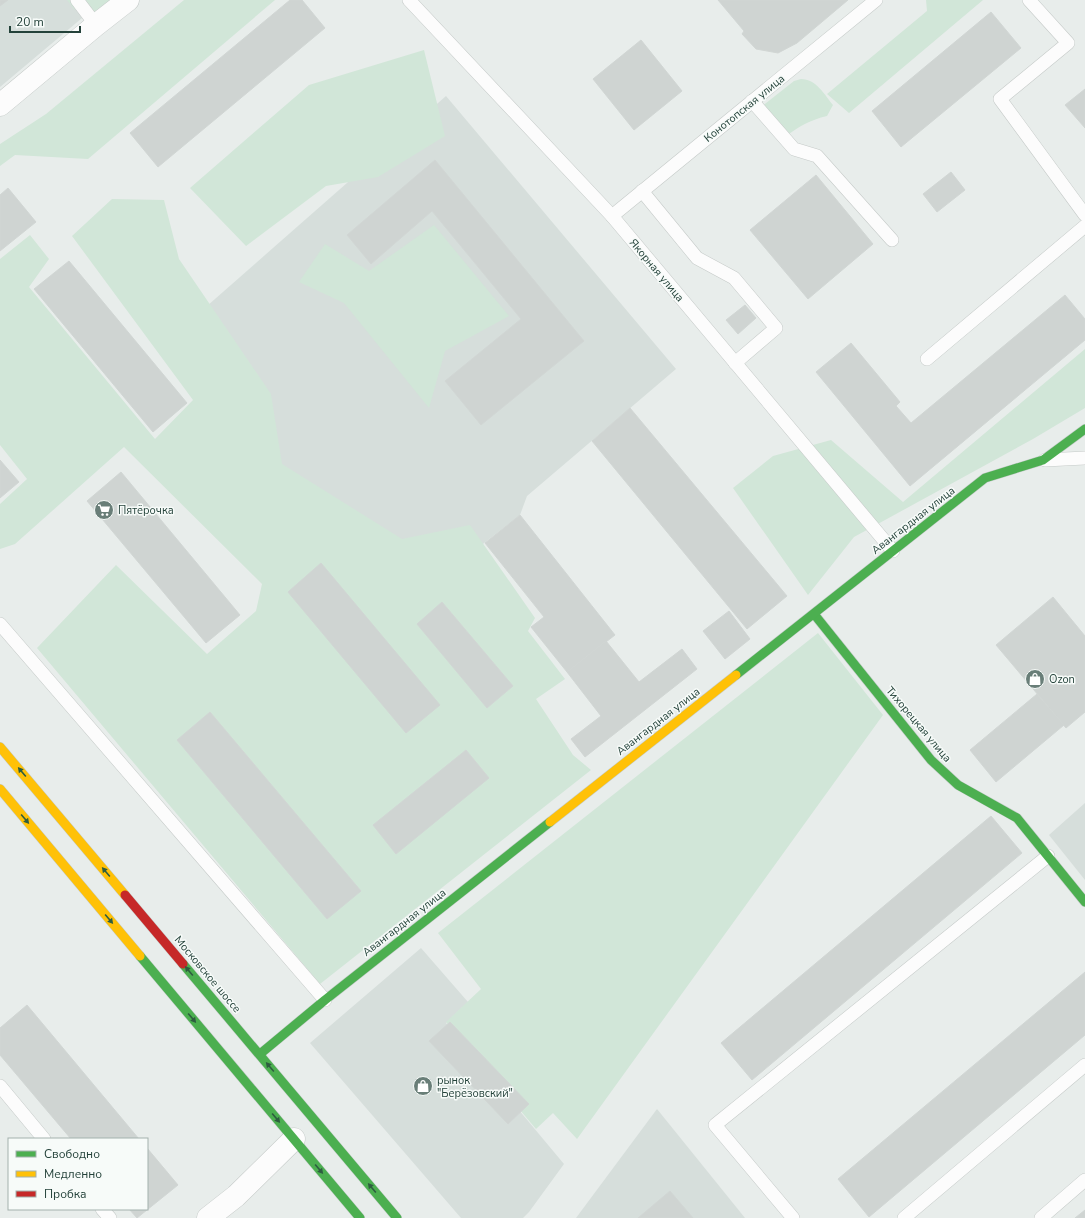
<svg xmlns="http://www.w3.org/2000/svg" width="1085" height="1218" font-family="'Nunito Sans',sans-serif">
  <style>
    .built { fill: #d6dedb }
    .green { fill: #d1e6d8 }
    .building { fill: #cfd4d2; stroke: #d1d6d4 }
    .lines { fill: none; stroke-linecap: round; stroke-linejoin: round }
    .lane-casing { stroke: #c5cac8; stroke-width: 14 }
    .street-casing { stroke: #c5cac8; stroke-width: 23 }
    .fast-casing { stroke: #c3cbc8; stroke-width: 10 }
    .slow-casing { stroke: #c3cbc8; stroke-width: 10 }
    .jam-casing { stroke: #c3cbc8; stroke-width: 10 }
    .lane { stroke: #fcfcfc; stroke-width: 13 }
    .street { stroke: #fcfcfc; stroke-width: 22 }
    .fast { stroke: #4caf50; stroke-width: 9 }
    .slow { stroke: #ffc107; stroke-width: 9 }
    .jam { stroke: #c62828; stroke-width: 9 }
    .oneway { fill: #2e5d40 }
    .labels { text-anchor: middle; stroke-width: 3; stroke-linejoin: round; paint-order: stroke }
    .street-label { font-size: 11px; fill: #24423a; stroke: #f7fbf9 }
    .poi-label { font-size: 11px; fill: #24423a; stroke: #f7fbf9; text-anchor: start }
  </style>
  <rect width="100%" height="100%" fill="#e8edeb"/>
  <g class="built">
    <polygon points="0,0 100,0 101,2 0,87"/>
    <polygon points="446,96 676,369 527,496 520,515 386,620 158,349"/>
    <polygon points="1085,803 1085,880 1049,835"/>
    <polygon points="421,948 468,1002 446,1023 564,1164 529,1212 523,1218 461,1218 310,1043"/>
    <polygon points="657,1109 745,1218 576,1218"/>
  </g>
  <g class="green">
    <polygon points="67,0 131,0 125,8 86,14 74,9"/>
    <polygon points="184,0 275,0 88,159 15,155 0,166 0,144 46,114"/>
    <polygon points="926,0 983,0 849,113 827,94 927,11"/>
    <polygon points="424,50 445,136 378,177 326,186 246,246 190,188 309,85"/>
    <path d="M801,79C816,79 824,94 833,105L827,116C810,120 800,126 786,136L761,107L794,81Z"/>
    <polygon points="112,199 164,200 179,259 271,394 282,464 402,539 470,525 535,618 528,631 565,679 536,699 573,755 591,770 320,984 37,648 116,565 207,654 256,611 262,584 124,447 15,544 0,549 0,504 27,479 0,445 0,259 30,235 49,259 29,287 155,439 193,400 72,236"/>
    <polygon points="434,225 509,316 445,351 429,408 344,303 299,282 325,244 369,271"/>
    <polygon points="1085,349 1085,408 1033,439 854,537 808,595 733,488 773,456 831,440 903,502"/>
    <polygon points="818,633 883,715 577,1139 553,1113 536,1129 446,1022 481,989 438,933"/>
  </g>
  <g class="building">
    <polygon points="0,0 8,0 0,6"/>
    <polygon points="290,0 302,0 325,28 158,167 130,133"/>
    <polygon points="718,0 848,0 797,43 778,53 756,49 742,34 744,31"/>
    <polygon points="991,12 1021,48 901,147 872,111"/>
    <polygon points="641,40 682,91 634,130 593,79"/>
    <polygon points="1085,89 1085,128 1065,105"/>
    <polygon points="435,160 584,341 481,425 445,381 521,319 432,211 371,264 347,235"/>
    <polygon points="951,172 965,190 937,212 923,194"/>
    <polygon points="816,175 873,244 808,299 750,230"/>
    <polygon points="8,188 36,222 0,251 0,195"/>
    <polygon points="69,261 187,403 153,432 34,289"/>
    <polygon points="1065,295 1085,319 1085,340 910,486 816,372 851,343 900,402 896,406 911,423"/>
    <polygon points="745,305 756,318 738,334 726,320"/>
    <polygon points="630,408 787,596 747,629 592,441"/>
    <polygon points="0,460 19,482 0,498"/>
    <polygon points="121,472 240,615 206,643 87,501"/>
    <polygon points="520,515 615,635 567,672 531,627 544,617 485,543"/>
    <polygon points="321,563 440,705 406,733 288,592"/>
    <polygon points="1053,597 1085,636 1085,712 1066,728 996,645"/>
    <polygon points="442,602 513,686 487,708 417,624"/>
    <polygon points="729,611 750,639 725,659 703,631"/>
    <polygon points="606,641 639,682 682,649 697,669 585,757 571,739 601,716 567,672"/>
    <polygon points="1037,694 1064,725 996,782 970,750"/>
    <polygon points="210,712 361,891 327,919 177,740"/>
    <polygon points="466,750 489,778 396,854 373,825"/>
    <polygon points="991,816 1022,853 752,1080 721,1043"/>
    <polygon points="1085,972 1085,1035 869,1217 838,1179"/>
    <polygon points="27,1005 139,1139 71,1139 0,1055 0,1028"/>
    <polygon points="450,1022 529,1104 508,1124 429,1041"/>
    <polygon points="147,1148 178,1185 137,1218 129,1209 147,1209"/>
    <polygon points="670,1191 693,1218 638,1218"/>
    <polygon points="1085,1210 1085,1218 1075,1218"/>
  </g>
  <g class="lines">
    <g class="lane-casing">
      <g id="lane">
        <polyline points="77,0 96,25"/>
        <polyline points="409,0 612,216 893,551"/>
        <polyline points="1029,0 1068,43 1000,99 1085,215"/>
        <polyline points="752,101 794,149 817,156 892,240"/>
        <polyline points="642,191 697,258 734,278 776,328 735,363"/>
        <polyline points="612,216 876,0"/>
        <polyline points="927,359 1085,226"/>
        <polyline points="1045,460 1085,458"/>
        <polyline points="0,624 325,1000"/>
        <polyline points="0,1086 44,1139"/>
        <polyline points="102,1209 110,1218"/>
        <polyline points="793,1218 715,1125 1048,856"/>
        <polyline points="904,1218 1085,1065"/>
        <polyline points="1041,1218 1085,1180"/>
      </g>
    </g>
    <g class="street-casing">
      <g id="street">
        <polyline points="0,105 96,25 128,0"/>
        <polyline points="208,1218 236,1196 294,1139"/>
      </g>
    </g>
    <g class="fast-casing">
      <g id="fast">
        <polyline points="814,614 931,760 958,785 1017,818 1085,902"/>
        <polyline points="736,675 985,478 1043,460 1085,429"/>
        <polyline points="140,956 360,1218"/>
        <polyline points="183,964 397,1218"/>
        <polyline points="260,1054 325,1000 550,822"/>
      </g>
    </g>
    <g class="slow-casing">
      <g id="slow">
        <polyline points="0,747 125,895"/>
        <polyline points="0,789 140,956"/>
        <polyline points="550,822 736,675"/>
      </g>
    </g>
    <g class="jam-casing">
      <polyline id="jam" points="125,895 183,964"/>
    </g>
    <use href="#lane" class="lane"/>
    <use href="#street" class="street"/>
    <use href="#fast" class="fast"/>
    <use href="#slow" class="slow"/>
    <use href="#jam" class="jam"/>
  </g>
  <defs><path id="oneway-solid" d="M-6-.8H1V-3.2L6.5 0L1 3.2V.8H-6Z"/></defs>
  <g class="oneway">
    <use href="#oneway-solid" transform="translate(22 772) rotate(-130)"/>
    <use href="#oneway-solid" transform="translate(25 819) rotate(50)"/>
    <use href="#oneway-solid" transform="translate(106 872) rotate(-130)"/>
    <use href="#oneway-solid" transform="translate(109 919) rotate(50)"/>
    <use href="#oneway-solid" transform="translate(189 971) rotate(-130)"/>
    <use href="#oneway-solid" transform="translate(192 1018) rotate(50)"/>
    <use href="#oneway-solid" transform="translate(270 1067) rotate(-130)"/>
    <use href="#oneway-solid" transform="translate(276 1118) rotate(50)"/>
    <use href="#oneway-solid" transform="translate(319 1169) rotate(50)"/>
    <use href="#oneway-solid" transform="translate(372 1188) rotate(-130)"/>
  </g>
  <defs>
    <g id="supermarket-disc" transform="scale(1)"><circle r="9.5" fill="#697e78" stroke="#f7fbf9"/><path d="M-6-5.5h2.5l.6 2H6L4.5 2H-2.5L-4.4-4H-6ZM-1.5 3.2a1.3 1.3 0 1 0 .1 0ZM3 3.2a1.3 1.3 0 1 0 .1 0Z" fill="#fff"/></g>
    <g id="shop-disc" transform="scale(1)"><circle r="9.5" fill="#697e78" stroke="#f7fbf9"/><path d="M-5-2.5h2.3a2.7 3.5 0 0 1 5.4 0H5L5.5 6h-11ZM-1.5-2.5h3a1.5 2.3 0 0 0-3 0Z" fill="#fff"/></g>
  </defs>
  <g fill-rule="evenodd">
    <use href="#supermarket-disc" x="104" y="510"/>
    <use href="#shop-disc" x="1035" y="679"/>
    <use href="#shop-disc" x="423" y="1086"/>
  </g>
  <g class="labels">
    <g class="street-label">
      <text transform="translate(744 108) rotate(-39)" y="4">Конотопская улица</text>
      <text transform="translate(657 270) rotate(50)" y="4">Якорная улица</text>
      <text transform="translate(913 520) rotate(-38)" y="4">Авангардная улица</text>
      <text transform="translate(658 721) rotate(-38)" y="4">Авангардная улица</text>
      <text transform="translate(919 724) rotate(50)" y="4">Тихорецкая улица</text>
      <text transform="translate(404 922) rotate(-38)" y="4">Авангардная улица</text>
      <text transform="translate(208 974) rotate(50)" y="4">Московское шоссе</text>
    </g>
    <g class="poi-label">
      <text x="118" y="514">Пятёрочка</text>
      <text x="1049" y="683">Ozon</text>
      <text x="437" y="1084">рынок<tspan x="437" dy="13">"Берёзовский"</tspan></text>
    </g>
  </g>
  <rect x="8" y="1138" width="140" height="72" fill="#f7fbf9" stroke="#a3b1ad"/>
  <rect x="16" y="1151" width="20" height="6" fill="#4caf50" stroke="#a3b1ad"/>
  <text x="44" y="1158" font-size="12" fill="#24423a">Свободно</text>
  <rect x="16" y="1171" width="20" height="6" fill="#ffc107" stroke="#a3b1ad"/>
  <text x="44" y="1178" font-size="12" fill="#24423a">Медленно</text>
  <rect x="16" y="1191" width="20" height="6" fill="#c62828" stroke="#a3b1ad"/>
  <text x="44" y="1198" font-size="12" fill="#24423a">Пробка</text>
  <path d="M10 26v6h70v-6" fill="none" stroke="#24423a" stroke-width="2"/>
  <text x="16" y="26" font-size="12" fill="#24423a" stroke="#f7fbf9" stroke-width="3" paint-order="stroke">20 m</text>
</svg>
